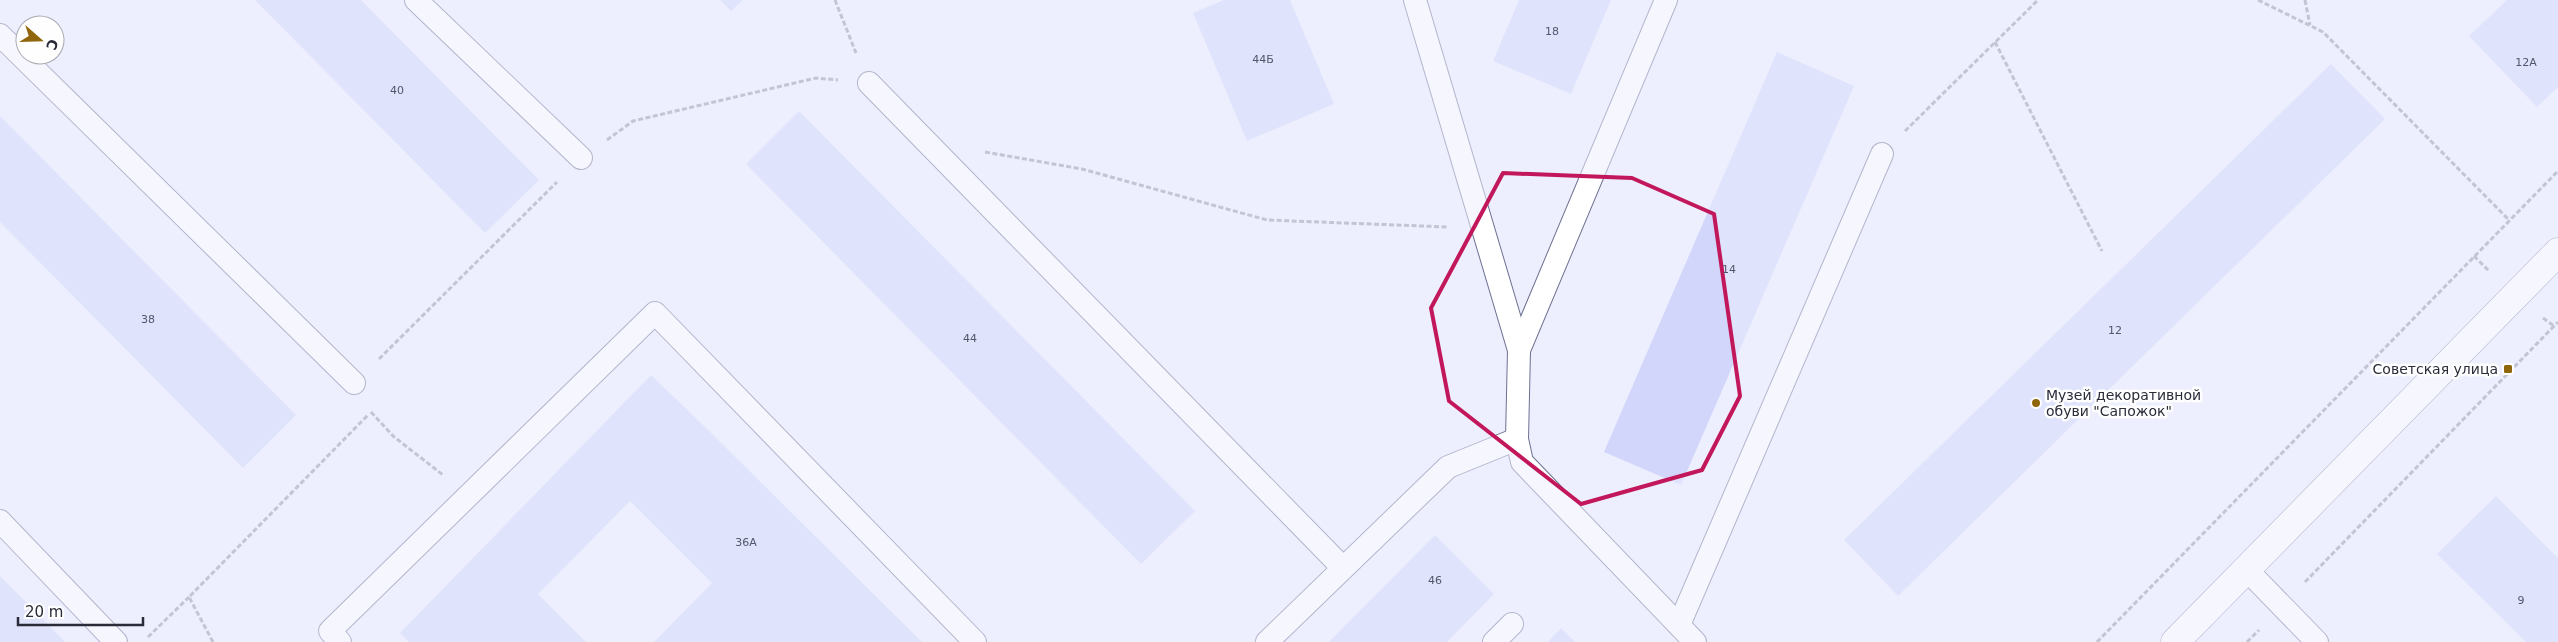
<svg xmlns="http://www.w3.org/2000/svg" width="2558" height="642" font-family="'DejaVu Sans',sans-serif">
  <style>
    .building { fill: #d1d6fa }
    .lines { fill: none; stroke-linecap: round; stroke-linejoin: round }
    .lane-casing { stroke: #6d7191; stroke-width: 24 }
    .secondary-casing { stroke: #6d7191; stroke-width: 29 }
    .path { stroke: #9193a1; stroke-width: 3; stroke-dasharray: 5 2.5; stroke-linecap: butt }
    .lane { stroke: #fff; stroke-width: 22 }
    .secondary { stroke: #fff; stroke-width: 28 }
    .marked { fill: none; stroke: #c2185b; stroke-width: 4; stroke-linejoin: round }
    .poi-dot { fill: #8f660b; stroke: #fefefe; stroke-width: 2 }
    .labels { text-anchor: middle; stroke-width: 5; stroke-linejoin: round; paint-order: stroke }
    .number-label { font-size: 11px; fill: #535669 }
    .poi-label { font-size: 14px; fill: #292b39; stroke: #fefefe; text-anchor: end }
  </style>
  <rect width="100%" height="100%" fill="#edeffe"/>
  <g class="building">
    <polygon points="255,0 361,0 539,180 485,233"/>
    <polygon points="720,0 743,0 731,11"/>
    <polygon points="1224,0 1290,0 1334,104 1247,141 1193,13"/>
    <polygon points="1519,0 1611,0 1571,94 1493,61"/>
    <polygon points="2507,0 2558,0 2558,87 2537,107 2469,36"/>
    <polygon points="1777,52 1854,86 1681,485 1604,452"/>
    <polygon points="2331,64 2385,119 1898,596 1844,540"/>
    <polygon points="799,111 1195,511 1141,564 746,164"/>
    <polygon points="0,116 296,415 243,468 0,222"/>
    <polygon points="651,375 704,426 922,642 654,642 712,583 630,501 538,594 586,642 409,642 400,633"/>
    <polygon points="2496,496 2558,558 2558,642 2526,642 2437,554"/>
    <polygon points="1435,535 1494,594 1447,642 1329,642"/>
    <polygon points="0,576 29,605 65,642 0,642"/>
    <polygon points="1561,628 1575,642 1548,642"/>
  </g>
  <g class="lines">
    <g class="lane-casing">
      <g id="lane">
        <polyline points="416,0 581,158"/>
        <polyline points="1415,0 1519,350 1517,439 1522,462 1695,642"/>
        <polyline points="0,35 354,383"/>
        <polyline points="869,83 1342,567"/>
        <polyline points="1519,350 1666,0"/>
        <polyline points="0,521 116,642"/>
        <polyline points="2246,569 2317,642"/>
        <polyline points="1679,625 1882,154"/>
        <polyline points="340,642 330,631 655,313 975,642"/>
        <polyline points="1267,642 1448,467 1517,439"/>
        <polyline points="1494,642 1512,624"/>
      </g>
    </g>
    <g class="secondary-casing">
      <polyline id="secondary" points="2175,642 2558,252"/>
    </g>
    <g class="path">
      <polyline points="835,0 856,53"/>
      <polyline points="2258,0 2323,32 2509,220"/>
      <polyline points="2305,0 2310,25"/>
      <polyline points="1995,42 2102,251"/>
      <polyline points="1905,131 2038,0"/>
      <polyline points="607,140 633,121 816,78 838,80"/>
      <polyline points="985,152 1082,169 1267,220 1448,227"/>
      <polyline points="2474,256 2489,271"/>
      <polyline points="2543,318 2554,326"/>
      <polyline points="379,359 557,182"/>
      <polyline points="371,412 393,436 443,475"/>
      <polyline points="2305,582 2558,322"/>
      <polyline points="148,637 189,597"/>
      <polyline points="213,642 189,597 368,415"/>
      <polyline points="2097,642 2558,171"/>
      <polyline points="2247,642 2259,630"/>
    </g>
    <use href="#lane" class="lane"/>
    <use href="#secondary" class="secondary"/>
  </g>
  <path d="M0 0H2558V642H0ZM1503,173L1632,178L1714,214L1740,396L1702,470L1581,504L1449,401L1431,308Z" fill="#edeffe" fill-opacity=".55" fill-rule="evenodd"/>
  <path class="marked" d="M1503,173L1632,178L1714,214L1740,396L1702,470L1581,504L1449,401L1431,308Z"/>
  <g class="poi-dot">
    <rect x="2503" y="364" width="10" height="10" rx="2.5"/>
    <circle cx="2036" cy="403" r="5"/>
  </g>
  <g class="labels">
    <g class="number-label">
      <text x="1552" y="35">18</text>
      <text x="1263" y="63">44Б</text>
      <text x="2526" y="66">12А</text>
      <text x="397" y="94">40</text>
      <text x="1729" y="273">14</text>
      <text x="148" y="323">38</text>
      <text x="2115" y="334">12</text>
      <text x="970" y="342">44</text>
      <text x="746" y="546">36А</text>
      <text x="1435" y="584">46</text>
      <text x="2521" y="604">9</text>
    </g>
    <g class="poi-label">
      <text x="2498" y="374">Советская улица</text>
      <text x="2046" y="400" text-anchor="start">Музей декоративной<tspan x="2046" dy="16">обуви "Сапожок"</tspan></text>
    </g>
  </g>
  <g transform="translate(40 40) rotate(110)"><circle r="24" fill="#fefefe" stroke="#a9aaaf"/>
  <path d="M0-4L9 19L0 12L-9 19Z" fill="#8f660b"/>
  <text y="-8" font-size="14" font-weight="bold" text-anchor="middle" fill="#292b39">С</text>
  </g>
  <path d="M18 617v8h125v-8" fill="none" stroke="#292b39" stroke-width="2.5"/>
  <text x="25" y="617" font-size="15" fill="#292b39" stroke="#fefefe" stroke-width="4" paint-order="stroke">20 m</text>
</svg>
